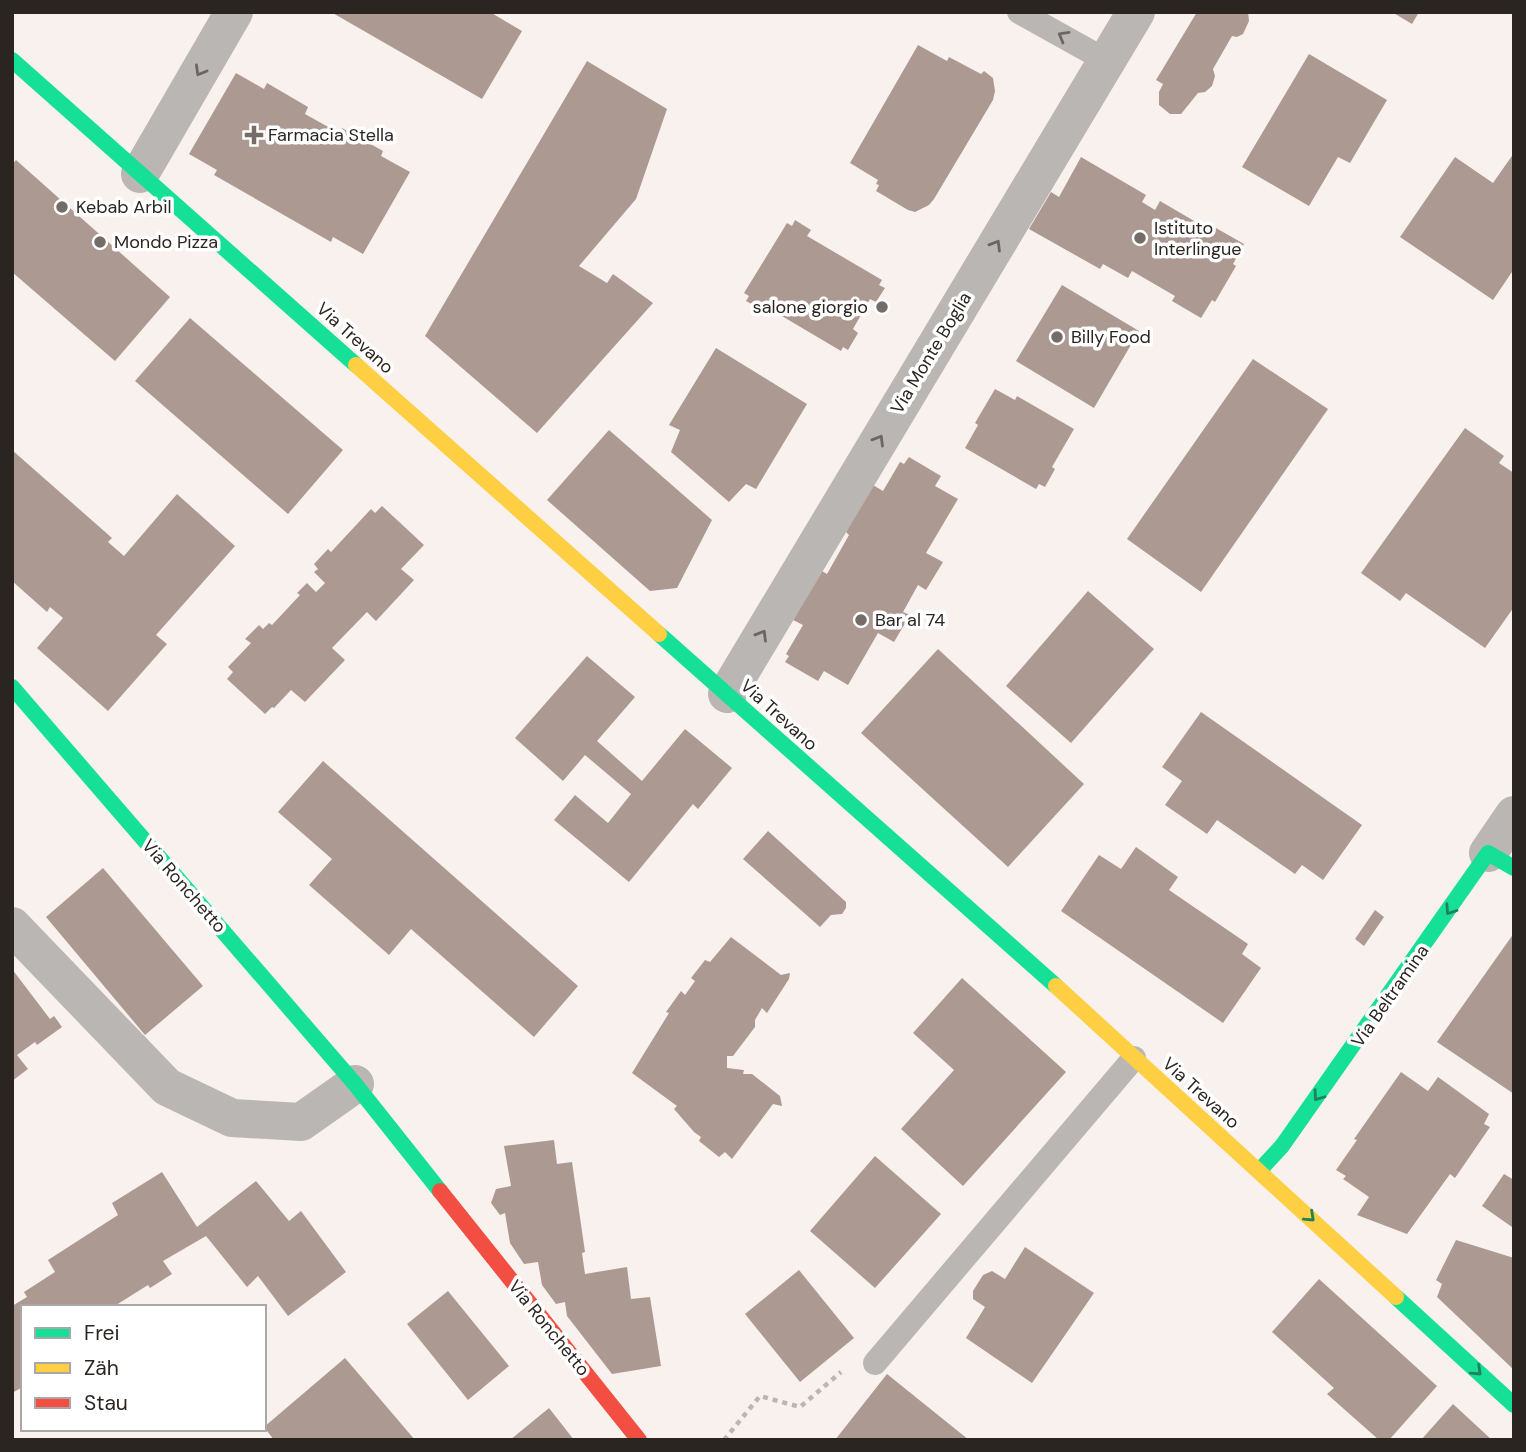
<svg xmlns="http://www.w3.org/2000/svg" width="1526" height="1452" font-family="'DM Sans',sans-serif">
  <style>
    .building { fill: #ac9a92 }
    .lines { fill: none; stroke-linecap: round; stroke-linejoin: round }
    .path { stroke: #bab6b5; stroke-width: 4.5; stroke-dasharray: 5 5; stroke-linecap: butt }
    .lane { stroke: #b9b6b4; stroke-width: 24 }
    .street { stroke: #b9b6b4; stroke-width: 38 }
    .fast { stroke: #16e098; stroke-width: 16 }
    .slow { stroke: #ffcf43; stroke-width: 16 }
    .jam { stroke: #f24e42; stroke-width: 16 }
    .oneway { stroke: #6b6664 }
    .oneway2 { stroke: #20825d }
    .poi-dot { fill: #736c69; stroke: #fff; stroke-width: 2.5 }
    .labels { text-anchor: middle; stroke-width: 7; stroke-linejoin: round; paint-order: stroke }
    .poi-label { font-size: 18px; fill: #2b2522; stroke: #fff; text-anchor: start }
    .street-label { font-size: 18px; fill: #2b2522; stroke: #fff }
  </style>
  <rect width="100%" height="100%" fill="#f9f1ee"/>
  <g class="building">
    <polygon points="331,12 490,12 522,31 482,99"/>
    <polygon points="1197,12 1248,12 1249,21 1243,34 1237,37 1232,36 1213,69 1215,76 1212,86 1205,92 1198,93 1181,114 1170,114 1159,105 1159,92 1163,84 1156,80"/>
    <polygon points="1392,12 1419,12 1412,24"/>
    <polygon points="918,45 947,61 949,57 981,74 984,71 993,78 995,91 993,100 934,199 929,205 915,212 908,210 876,191 879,185 876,184 878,180 850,163"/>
    <polygon points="1309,54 1387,100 1350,163 1338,157 1309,206 1242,167"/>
    <polygon points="587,61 667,109 636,199 579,266 607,283 613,274 653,303 537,433 425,336"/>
    <polygon points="236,73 264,89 267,83 308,107 305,114 339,133 342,128 383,151 381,156 410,172 363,254 333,237 331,242 214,175 217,170 189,154"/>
    <polygon points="1514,153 1514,269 1493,300 1400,237 1455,157 1493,183"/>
    <polygon points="1081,157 1146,195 1142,202 1155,210 1160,201 1213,232 1216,228 1244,244 1233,264 1236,266 1215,302 1212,300 1201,318 1172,301 1175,296 1132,271 1128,278 1103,264 1100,269 1029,229 1051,192 1059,197"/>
    <polygon points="16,160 170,297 115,361 12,272 12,165"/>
    <polygon points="795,220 811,230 807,236 882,280 879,285 885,288 876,302 870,299 853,329 858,333 848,350 843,347 841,351 765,306 763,310 746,301 749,296 744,293 787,223 792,226"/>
    <polygon points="1062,285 1139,331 1094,408 1016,361"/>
    <polygon points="190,318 343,450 288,514 135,381"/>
    <polygon points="716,348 807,404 756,489 746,484 729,502 671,452 680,430 669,425"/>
    <polygon points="1253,359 1328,409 1201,592 1127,539"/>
    <polygon points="995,389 1015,400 1017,396 1074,429 1052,467 1055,469 1045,487 1039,484 1036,489 965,448 978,425 975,423"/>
    <polygon points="1465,428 1504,456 1499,463 1514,473 1514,607 1485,648 1406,593 1400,601 1361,573"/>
    <polygon points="609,430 712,520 677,588 650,591 547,500"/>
    <polygon points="12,450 112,538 108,542 124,556 177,494 235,546 156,635 167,644 108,711 37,648 63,618 50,607 47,612 12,581"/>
    <polygon points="909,457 941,476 935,486 958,499 926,553 943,562 926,590 918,585 903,612 910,615 894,642 878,633 848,685 824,671 818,681 785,662 789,656 786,654 803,625 793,620 822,571 827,574 849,535 846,532 873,485 883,491 900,462 904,464"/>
    <polygon points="382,506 424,545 401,569 414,580 376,621 367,612 332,648 345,660 305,702 291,690 274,708 272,707 265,714 227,679 233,672 228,667 251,643 245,639 259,625 263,629 269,623 272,625 300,595 297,593 307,583 316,592 325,583 314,572 318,569 314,564 328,549 331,552 371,509 375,513"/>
    <polygon points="1088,591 1154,649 1071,743 1006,686"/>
    <polygon points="938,649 1084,784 1008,867 861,733"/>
    <polygon points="587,656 635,697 597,741 642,781 685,729 732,768 698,809 693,804 629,882 554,820 575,795 608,823 631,794 585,755 563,781 515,738"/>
    <polygon points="1201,712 1362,825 1323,880 1302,865 1295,874 1217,820 1207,834 1165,805 1182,781 1162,767"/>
    <polygon points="323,761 578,986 534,1037 411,929 389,955 309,885 332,859 278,812"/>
    <polygon points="768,831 846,902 846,908 842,914 831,915 820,927 743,859"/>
    <polygon points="1136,847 1178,877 1169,890 1248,944 1242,954 1261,968 1223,1023 1061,911 1099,855 1121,869"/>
    <polygon points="103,868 203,986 145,1035 46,917"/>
    <polygon points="1375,910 1384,917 1364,946 1355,939"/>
    <polygon points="1514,933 1514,1094 1437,1042"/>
    <polygon points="731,937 781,975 790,973 789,979 767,1013 762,1008 755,1020 755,1027 733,1056 727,1056 727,1068 744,1070 743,1074 752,1074 780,1096 782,1106 773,1104 732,1159 725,1152 719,1157 699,1141 701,1137 694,1132 674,1109 677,1106 632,1073 669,1013 666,1012 681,991 685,995 695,981 691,978 705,960 710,962"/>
    <polygon points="12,969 50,1019 54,1016 62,1027 37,1045 35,1042 17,1055 28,1069 12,1081"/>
    <polygon points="962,978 1066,1072 963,1186 901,1129 954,1070 913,1033"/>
    <polygon points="1401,1072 1428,1091 1438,1077 1489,1114 1484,1124 1490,1127 1455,1178 1450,1174 1407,1234 1357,1215 1369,1197 1343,1179 1346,1176 1336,1170 1357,1140 1354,1139"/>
    <polygon points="554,1140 557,1164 572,1162 585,1252 582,1253 585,1274 627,1267 631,1299 650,1297 661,1366 612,1374 567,1316 565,1302 556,1304 542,1285 538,1262 524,1264 510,1243 505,1213 500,1215 491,1203 496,1189 511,1186 504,1146"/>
    <polygon points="875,1156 941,1214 875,1288 810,1231"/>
    <polygon points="162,1172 197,1227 256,1181 289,1221 301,1211 346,1272 288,1316 258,1276 247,1287 206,1236 163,1261 172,1274 150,1288 148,1285 113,1307 23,1307 23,1387 12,1393 12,1306 27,1297 24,1292 55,1272 48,1260 118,1215 112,1203"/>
    <polygon points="1504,1174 1514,1180 1514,1224 1512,1227 1482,1206"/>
    <polygon points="1456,1240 1514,1258 1514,1370 1437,1297 1442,1284 1436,1280"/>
    <polygon points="1025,1247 1094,1293 1032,1383 966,1338 985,1307 973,1299 973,1291 983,1275 992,1271 1005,1279"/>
    <polygon points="799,1270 854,1338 800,1382 745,1314"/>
    <polygon points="1319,1279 1437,1386 1389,1440 1379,1440 1327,1394 1334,1388 1272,1332"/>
    <polygon points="448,1291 509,1366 468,1400 407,1324"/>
    <polygon points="345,1358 415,1440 274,1440 264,1427"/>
    <polygon points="887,1374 969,1440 835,1440"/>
    <polygon points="1453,1404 1492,1440 1421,1440"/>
    <polygon points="549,1408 574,1440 510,1440"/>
  </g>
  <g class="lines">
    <polyline class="path" points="724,1440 760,1396 800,1407 841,1372"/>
    <g class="lane">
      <polyline points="1019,12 1107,61"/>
      <polyline points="875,1363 1134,1058"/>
    </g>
    <g class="street">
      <polyline points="140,174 234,12"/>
      <polyline points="727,694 1136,12"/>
      <polyline points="1488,853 1514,815"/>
      <polyline points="12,926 167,1087 232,1118 301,1122 355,1084"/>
    </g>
    <g class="fast">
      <polyline points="12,60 356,365"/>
      <polyline points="659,634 1056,986"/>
      <polyline points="12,687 355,1084 440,1191"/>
      <polyline points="1259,1171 1282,1146 1488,853 1514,868"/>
      <polyline points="1396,1297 1514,1405"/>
    </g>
    <g class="slow">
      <polyline points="356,365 659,634"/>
      <polyline points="1056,986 1396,1297"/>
    </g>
    <polyline class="jam" points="440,1191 639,1440"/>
  </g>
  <defs><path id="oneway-chevron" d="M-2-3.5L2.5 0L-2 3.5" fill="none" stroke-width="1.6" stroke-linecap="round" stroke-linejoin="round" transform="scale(1.75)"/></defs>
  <g class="oneway">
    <use href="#oneway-chevron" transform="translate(1063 36) rotate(-150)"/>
    <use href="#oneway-chevron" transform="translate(200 71) rotate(120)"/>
    <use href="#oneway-chevron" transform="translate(996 245) rotate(-59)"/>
    <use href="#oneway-chevron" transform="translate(879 440) rotate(-59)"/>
    <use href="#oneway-chevron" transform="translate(762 635) rotate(-59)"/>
  </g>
  <g class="oneway2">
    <use href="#oneway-chevron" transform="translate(1450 910) rotate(124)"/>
    <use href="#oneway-chevron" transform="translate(1318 1096) rotate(126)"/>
    <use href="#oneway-chevron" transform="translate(1310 1217) rotate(43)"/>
    <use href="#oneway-chevron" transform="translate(1477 1371) rotate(43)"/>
  </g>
  <g class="poi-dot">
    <path d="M250.5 124.5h7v7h7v7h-7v7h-7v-7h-7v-7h7z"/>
    <circle cx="62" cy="207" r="7"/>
    <circle cx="1140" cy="238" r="7"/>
    <circle cx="100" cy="242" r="7"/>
    <circle cx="882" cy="307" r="7"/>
    <circle cx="1057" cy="337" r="7"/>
    <circle cx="861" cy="620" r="7"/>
  </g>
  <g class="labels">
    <g class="poi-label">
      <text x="268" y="141">Farmacia Stella</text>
      <text x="76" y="213">Kebab Arbil</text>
      <text x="1154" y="234">Istituto<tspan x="1154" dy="21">Interlingue</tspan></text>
      <text x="114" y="248">Mondo Pizza</text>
      <text x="868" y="313" text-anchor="end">salone giorgio</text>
      <text x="1071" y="343">Billy Food</text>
      <text x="875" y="626">Bar al 74</text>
    </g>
    <g class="street-label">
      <text transform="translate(355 338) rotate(42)" y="6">Via Trevano</text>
      <text transform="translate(931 353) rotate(-59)" y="6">Via Monte Boglia</text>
      <text transform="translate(779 715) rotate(42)" y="6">Via Trevano</text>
      <text transform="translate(184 886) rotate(49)" y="6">Via Ronchetto</text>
      <text transform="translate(1390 996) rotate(-55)" y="6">Via Beltramina</text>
      <text transform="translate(1201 1093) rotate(42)" y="6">Via Trevano</text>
      <text transform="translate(549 1328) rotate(51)" y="6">Via Ronchetto</text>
    </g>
  </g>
  <rect width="1526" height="1452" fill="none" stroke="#2b2522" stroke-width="28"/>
  <rect x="21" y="1305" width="245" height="126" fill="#ffffff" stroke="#aaa8a7" stroke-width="2"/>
  <rect x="35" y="1328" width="35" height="10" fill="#16e098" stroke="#aaa8a7" stroke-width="2"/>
  <text x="84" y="1340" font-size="21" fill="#2b2522">Frei</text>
  <rect x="35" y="1363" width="35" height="10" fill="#ffcf43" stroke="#aaa8a7" stroke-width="2"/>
  <text x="84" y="1375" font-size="21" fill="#2b2522">Zäh</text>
  <rect x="35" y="1398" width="35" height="10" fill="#f24e42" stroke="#aaa8a7" stroke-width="2"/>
  <text x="84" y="1410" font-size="21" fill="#2b2522">Stau</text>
</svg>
